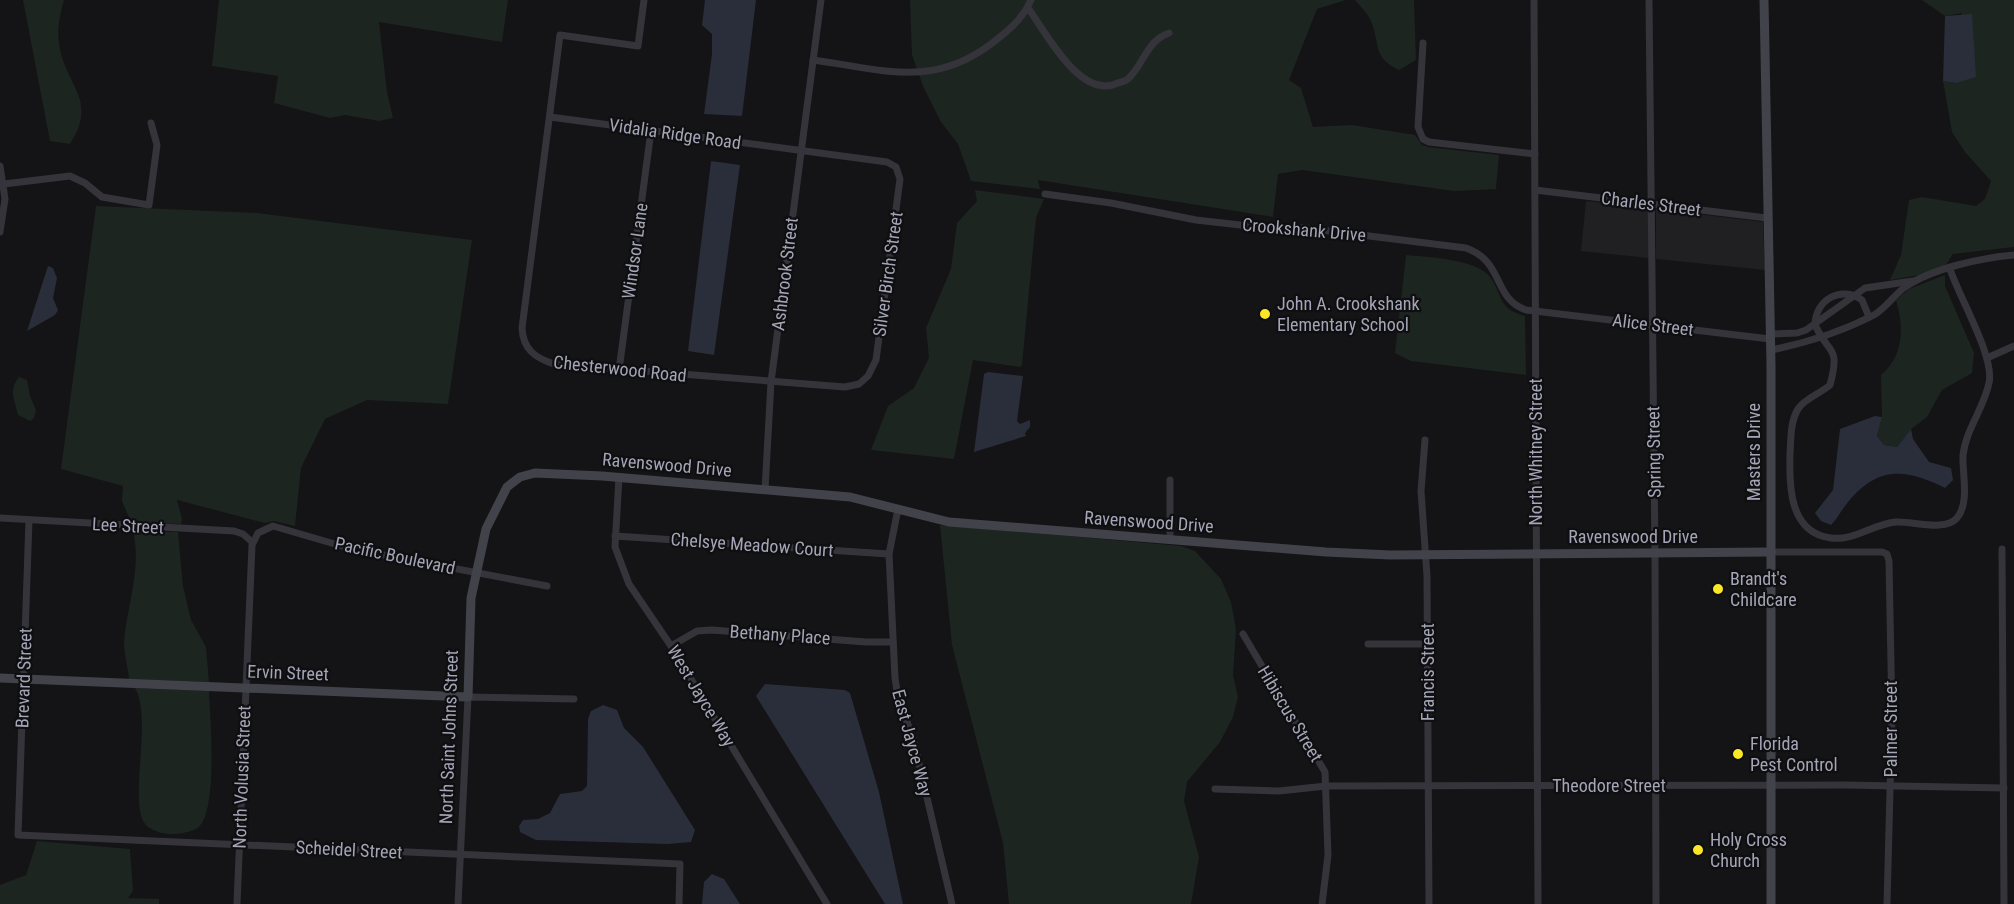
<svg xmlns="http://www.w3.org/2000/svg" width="2014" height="904" font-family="'Roboto Condensed',sans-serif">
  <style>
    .built { fill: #201f22 }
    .green { fill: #1d2520 }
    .water { fill: #292e3a }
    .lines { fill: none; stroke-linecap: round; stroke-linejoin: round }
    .street { stroke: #35343b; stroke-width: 7 }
    .secondary { stroke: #42424b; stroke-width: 9 }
    .poi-dot { fill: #fbe725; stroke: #0f0e10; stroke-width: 2 }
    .labels { text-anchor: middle; stroke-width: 4.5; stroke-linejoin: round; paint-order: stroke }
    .street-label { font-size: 18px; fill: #a4a5b6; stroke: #0f0e10 }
    .poi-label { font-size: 18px; fill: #a4a5b6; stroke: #0f0e10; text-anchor: start }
  </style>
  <rect width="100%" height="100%" fill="#141315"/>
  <g class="built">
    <polygon points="1586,201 1648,208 1649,258 1581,251"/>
    <polygon points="1656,209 1763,222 1765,270 1656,259"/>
  </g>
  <g class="green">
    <path d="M23,0H64C60,14 57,28 59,42C63,84 100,99 70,144L50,141Z"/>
    <polygon points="219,0 508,0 502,42 379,22 387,92 393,118 379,121 345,115 330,118 274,103 278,76 212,66"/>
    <polygon points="910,0 1346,0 1317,9 1289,80 1301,88 1313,127 1352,125 1415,135 1422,145 1428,147 1499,155 1496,189 1454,191 1302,170 1278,174 1273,217 1038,180 1040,189 971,181 958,144 941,122 923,86 912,55"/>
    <path d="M1355,0H1414L1416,60L1399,70C1371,57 1381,43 1370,19C1367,13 1360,6 1355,0Z"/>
    <polygon points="1922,0 2014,0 2014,247 1953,254 1945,266 1920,275 1890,280 1901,255 1909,200 1922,197 1976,206 1985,199 1991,181 1965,152 1952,132 1943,81 1956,83 1962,13 1945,16"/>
    <polygon points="975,190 1044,199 1036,218 1022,365 1020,367 973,360 954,459 871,450 888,406 914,388 929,358 926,328 951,269 957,223 977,201"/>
    <polygon points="96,206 257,213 472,240 448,404 367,400 325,419 301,468 295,526 274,521 265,523 177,500 182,519 181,524 131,522 122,501 123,486 61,469"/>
    <path d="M1406,255C1427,257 1477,259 1490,277C1504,297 1497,308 1525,316L1526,375L1411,361L1395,353Z"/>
    <path d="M1945,275V286L1974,353L1972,373L1942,390L1927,417L1911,429L1897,447L1884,445L1877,436L1882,417L1881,375C1904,356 1904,326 1896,300L1909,289Z"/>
    <path d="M19,377L27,380L30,396L36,410L34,418L30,421L18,415C15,400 8,390 19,377Z"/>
    <polygon points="940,525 1181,546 1195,551 1221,579 1231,602 1236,629 1233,675 1238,697 1233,717 1220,742 1187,782 1184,801 1199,857 1191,904 1009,904 1003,843 952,645"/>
    <path d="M133,531L178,532L183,586L191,620L206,647L209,682L129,679C128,667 124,654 124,642C127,605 142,568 133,531Z"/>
    <path d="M135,688L209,691C210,715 219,818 196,829C187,833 180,834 170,834C162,834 150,830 145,824C128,801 153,718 135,688Z"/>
    <polygon points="37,841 130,849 133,891 128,898 159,899 159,904 0,904 0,885 26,875"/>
  </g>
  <g class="water">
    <polygon points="705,0 756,0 742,116 704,114 712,54 712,34 702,25"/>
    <polygon points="1972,14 1976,77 1956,83 1943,81 1945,16"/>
    <polygon points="711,161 740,165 714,355 688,351"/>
    <polygon points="48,266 53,268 57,278 53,298 58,310 55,315 27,331"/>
    <polygon points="988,372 1023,376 1017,421 1020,424 1030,420 1030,427 1025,433 1026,436 974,452 984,374"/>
    <path d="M1875,416L1882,417L1877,436L1884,445L1897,447L1911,429L1913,439L1929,462L1951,468L1953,480L1945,488C1906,469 1879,465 1848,502C1842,509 1838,518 1831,525L1821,521L1815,513L1833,490L1840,429Z"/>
    <polygon points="765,684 845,690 850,693 879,792 903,904 885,904 756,696"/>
    <polygon points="603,705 617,710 624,728 643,747 695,830 691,842 668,844 536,840 520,832 519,826 523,820 538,819 550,813 560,794 582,791 587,786 588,719 591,711"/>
    <polygon points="712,874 724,879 740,904 702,904 704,882"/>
  </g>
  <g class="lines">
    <g class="street">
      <polyline points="1534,0 1538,904"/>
      <polyline points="1649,0 1655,554 1656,904"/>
      <path d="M1028,8C1047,34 1081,101 1118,83C1122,82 1128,80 1130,77C1145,61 1147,41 1169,33"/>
      <polyline points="1423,43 1418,127 1423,139 1429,142 1535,154"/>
      <path d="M813,60C882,69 931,89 991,44C1008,31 1023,19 1031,0"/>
      <path d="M550,117L887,162L896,167L900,179L876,360L868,376L859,384L845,387L554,364C535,358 523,349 522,328L560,35L638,46L644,0"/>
      <polyline points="0,166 5,199 0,232"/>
      <polyline points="4,184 70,176 85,183 102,197 149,205 157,145 151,123"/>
      <polyline points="1535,190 1767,218"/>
      <path d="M1045,194L1111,203L1196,220L1258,227L1305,228L1466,248C1505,262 1492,298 1526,310L1770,339"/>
      <path d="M1869,317L1862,300C1841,285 1815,300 1815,325C1828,355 1841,344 1830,385C1820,394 1805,398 1798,409C1790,422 1791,440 1790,454C1789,485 1789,533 1831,538C1854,541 1873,524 1896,522C1913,521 1945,532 1957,518C1970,503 1962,473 1963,455C1966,429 1984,408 1989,383C1995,357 1959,297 1950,269"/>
      <polyline points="1770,334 1797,333 1806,330 1865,288 1913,281"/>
      <path d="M1771,350C1806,343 1843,331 1874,315C1886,308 1894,295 1905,287C1933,268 1981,258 2014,255"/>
      <polyline points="1987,358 2014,346"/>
      <polyline points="619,370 651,131"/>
      <polyline points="1425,440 1421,491 1427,576 1429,904"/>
      <polyline points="619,477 615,547 629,584 671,646 827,904"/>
      <polyline points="765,490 771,382 821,0"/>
      <polyline points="898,509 889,554 895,678 898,698 913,738 952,904"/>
      <polyline points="0,518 234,531 243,534 252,542"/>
      <polyline points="29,520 18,835 680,864 679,904"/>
      <polyline points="615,536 889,554"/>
      <polyline points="1170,540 1170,480"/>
      <polyline points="2002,549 2004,904"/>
      <polyline points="1771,552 1882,552 1887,554 1889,561 1892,715 1887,904"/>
      <polyline points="1243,634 1325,772 1328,855 1322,904"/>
      <polyline points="1368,644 1428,644"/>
      <polyline points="671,646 697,631 712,630 866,642 893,642"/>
      <polyline points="1215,789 1279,791 1326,786 1845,785 2004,788"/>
      <polyline points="237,904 252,545 258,533 273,526 352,549 547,586"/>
      <polyline points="458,904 468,697 574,699"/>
    </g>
    <g class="secondary">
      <polyline points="1764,0 1771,365 1771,904"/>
      <polyline points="0,678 468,697 471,598 486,529 507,487 520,477 535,473 602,476 850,497 949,522 1326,552 1390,555 1771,552"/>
    </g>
  </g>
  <g class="poi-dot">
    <circle cx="1265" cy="314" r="6"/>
    <circle cx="1718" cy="589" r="6"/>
    <circle cx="1738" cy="754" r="6"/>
    <circle cx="1698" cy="850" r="6"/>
  </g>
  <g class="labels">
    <g class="street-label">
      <text transform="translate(675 134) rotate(8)" y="6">Vidalia Ridge Road</text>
      <text transform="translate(1651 204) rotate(7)" y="6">Charles Street</text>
      <text transform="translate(1304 230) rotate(5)" y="6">Crookshank Drive</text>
      <text transform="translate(635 251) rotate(-82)" y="6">Windsor Lane</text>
      <text transform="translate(785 274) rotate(-83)" y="6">Ashbrook Street</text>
      <text transform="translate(888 274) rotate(-82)" y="6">Silver Birch Street</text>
      <text transform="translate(1653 325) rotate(7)" y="6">Alice Street</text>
      <text transform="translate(620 369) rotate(6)" y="6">Chesterwood Road</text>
      <text transform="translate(1536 452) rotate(-90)" y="6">North Whitney Street</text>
      <text transform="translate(1654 452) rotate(-91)" y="6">Spring Street</text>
      <text transform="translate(1754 452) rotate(-90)" y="6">Masters Drive</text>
      <text transform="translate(667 465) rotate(5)" y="6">Ravenswood Drive</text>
      <text transform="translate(1149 522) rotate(4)" y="6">Ravenswood Drive</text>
      <text transform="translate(128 526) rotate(3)" y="6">Lee Street</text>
      <text x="1633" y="543">Ravenswood Drive</text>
      <text transform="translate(752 545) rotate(4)" y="6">Chelsye Meadow Court</text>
      <text transform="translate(395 556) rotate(12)" y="6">Pacific Boulevard</text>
      <text transform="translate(780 635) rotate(4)" y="6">Bethany Place</text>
      <text transform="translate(1428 672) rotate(-90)" y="6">Francis Street</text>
      <text transform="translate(288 673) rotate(2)" y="6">Ervin Street</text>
      <text transform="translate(24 678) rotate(-88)" y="6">Brevard Street</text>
      <text transform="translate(701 696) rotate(59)" y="6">West Jayce Way</text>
      <text transform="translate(1290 714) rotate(59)" y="6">Hibiscus Street</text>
      <text transform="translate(1891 729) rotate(-90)" y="6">Palmer Street</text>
      <text transform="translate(449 737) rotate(-88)" y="6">North Saint Johns Street</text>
      <text transform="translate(912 743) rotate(75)" y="6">East Jayce Way</text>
      <text transform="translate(242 777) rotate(-88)" y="6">North Volusia Street</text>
      <text x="1609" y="792">Theodore Street</text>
      <text transform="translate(349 850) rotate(3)" y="6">Scheidel Street</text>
    </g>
    <g class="poi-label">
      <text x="1277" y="310">John A. Crookshank<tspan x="1277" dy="21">Elementary School</tspan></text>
      <text x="1730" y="585">Brandt's<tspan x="1730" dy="21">Childcare</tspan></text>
      <text x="1750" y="750">Florida<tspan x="1750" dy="21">Pest Control</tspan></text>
      <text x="1710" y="846">Holy Cross<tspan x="1710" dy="21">Church</tspan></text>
    </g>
  </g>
</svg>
